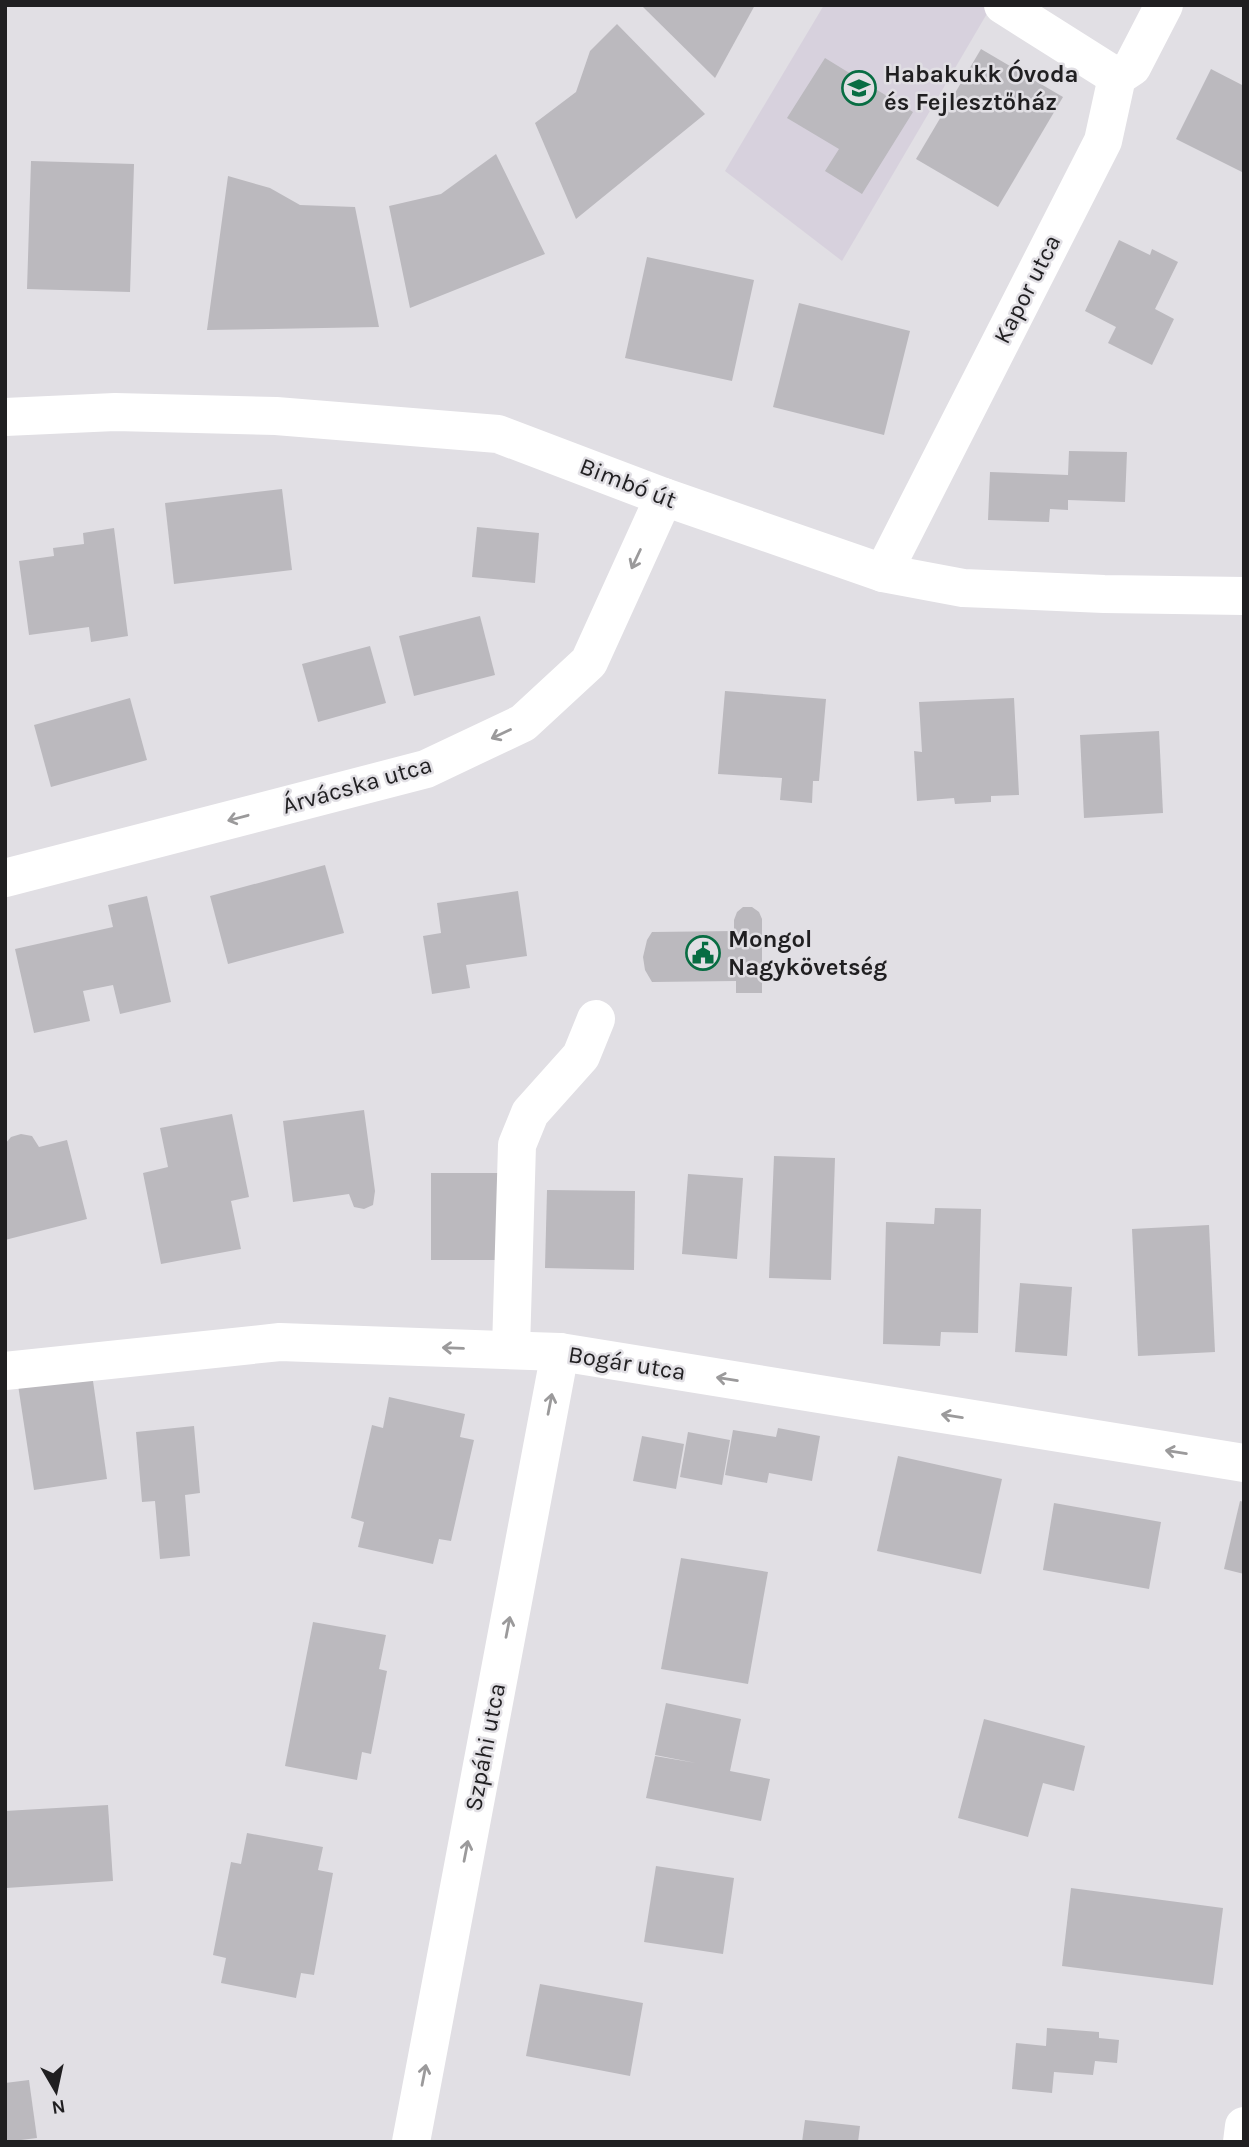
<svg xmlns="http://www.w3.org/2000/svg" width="1249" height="2147" font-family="Karla,sans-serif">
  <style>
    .built { fill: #d7d1dd }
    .building { fill: #bbb9be }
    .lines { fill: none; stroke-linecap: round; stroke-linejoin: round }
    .minor { stroke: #fff; stroke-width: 38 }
    .oneway { stroke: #9b9a9b }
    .labels { text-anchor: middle; stroke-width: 5; stroke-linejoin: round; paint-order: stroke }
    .poi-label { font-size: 24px; font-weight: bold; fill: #201f21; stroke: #e1dfe4; text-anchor: start }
    .street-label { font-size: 24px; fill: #201f21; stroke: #e1dfe4 }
  </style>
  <rect width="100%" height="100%" fill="#e1dfe4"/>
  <polygon class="built" points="824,5 992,5 842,261 725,171"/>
  <g class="building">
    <polygon points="641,5 755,5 715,78"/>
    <polygon points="617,24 705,114 576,219 535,123 576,92 590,51"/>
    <polygon points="981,49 1063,97 998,207 916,159"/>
    <polygon points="825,58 913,112 862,194 825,171 839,149 787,118"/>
    <polygon points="1211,69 1244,86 1244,173 1176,139"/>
    <polygon points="496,154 545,254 410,308 389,206 441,194"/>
    <polygon points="31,161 134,164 130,292 27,289"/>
    <polygon points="228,176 270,188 300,205 355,207 379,327 207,330"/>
    <polygon points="1119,240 1150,255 1152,249 1178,262 1155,309 1174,319 1152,365 1108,343 1116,327 1085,311"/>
    <polygon points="647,257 754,280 732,381 625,358"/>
    <polygon points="799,303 910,331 884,435 773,407"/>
    <polygon points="1069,451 1127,452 1125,502 1068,500 1068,510 1050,509 1049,522 988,520 990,472 1068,475"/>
    <polygon points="282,489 292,570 174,584 165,503"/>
    <polygon points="477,527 539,533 535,583 472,577"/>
    <polygon points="114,528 128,636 91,642 89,627 29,635 19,561 54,556 53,548 84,544 83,533"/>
    <polygon points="480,616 495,675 414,696 399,636"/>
    <polygon points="370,646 386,703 318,722 302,664"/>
    <polygon points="725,691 826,699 819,781 813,781 812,803 780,800 782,778 718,774"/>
    <polygon points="130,698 147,760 51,787 34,725"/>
    <polygon points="1014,698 1019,795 991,796 991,802 955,804 954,798 917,801 914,751 922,752 919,702"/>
    <polygon points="1159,731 1163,813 1084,818 1080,735"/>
    <polygon points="325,865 344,933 228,964 210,896"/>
    <polygon points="518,891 527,956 466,965 470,988 432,994 423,936 441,933 437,903"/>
    <polygon points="147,896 171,1002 120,1014 113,985 83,991 90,1021 34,1033 15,949 113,927 108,905"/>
    <polygon points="743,907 752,907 759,912 762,919 762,993 736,993 736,981 652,982 645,970 643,957 647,940 652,932 734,931 734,920 737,912"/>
    <polygon points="364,1110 375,1191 373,1205 364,1209 354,1207 349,1194 293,1202 283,1121"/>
    <polygon points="232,1114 249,1197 231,1201 241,1249 161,1264 143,1173 168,1167 160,1128"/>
    <polygon points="21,1134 32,1136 39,1147 67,1140 87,1219 5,1240 5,1144 11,1137"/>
    <polygon points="774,1156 835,1158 831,1280 769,1278"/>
    <polygon points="431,1173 499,1173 498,1260 431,1260"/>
    <polygon points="688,1174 743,1178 737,1259 682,1254"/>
    <polygon points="547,1190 635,1191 634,1270 545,1268"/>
    <polygon points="935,1208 981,1209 978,1333 941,1332 940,1346 883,1344 886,1222 934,1224"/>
    <polygon points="1209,1225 1215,1352 1138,1356 1132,1229"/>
    <polygon points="1020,1283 1072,1287 1067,1356 1015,1352"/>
    <polygon points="92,1374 107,1479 34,1490 18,1385"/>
    <polygon points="389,1397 465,1414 460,1437 474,1440 451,1541 439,1539 433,1564 358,1547 364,1522 351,1518 372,1425 383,1428"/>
    <polygon points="194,1426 200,1493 185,1495 190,1556 160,1559 155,1501 142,1502 136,1432"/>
    <polygon points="778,1428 820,1436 812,1481 769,1473 767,1483 725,1475 733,1430 776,1437"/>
    <polygon points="688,1432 730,1440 722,1485 680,1477"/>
    <polygon points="642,1436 684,1444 676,1489 633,1481"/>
    <polygon points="898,1456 1002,1479 981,1574 877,1551"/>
    <polygon points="1240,1501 1244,1502 1244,1574 1224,1569"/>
    <polygon points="1054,1503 1161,1522 1149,1589 1043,1570"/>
    <polygon points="681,1558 768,1572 748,1684 661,1669"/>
    <polygon points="313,1622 386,1635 379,1669 387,1671 371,1754 362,1752 357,1780 285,1766"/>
    <polygon points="666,1703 741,1719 730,1771 770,1779 761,1821 646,1798 655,1756 696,1763 655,1755"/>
    <polygon points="984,1719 1085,1746 1074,1791 1043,1783 1028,1837 958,1818"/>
    <polygon points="108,1805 113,1881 6,1888 5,1811"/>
    <polygon points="247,1833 323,1847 318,1870 333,1873 314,1975 301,1973 296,1998 221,1983 226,1958 213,1955 231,1862 241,1864"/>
    <polygon points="656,1866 734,1878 723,1954 644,1942"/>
    <polygon points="1071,1888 1223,1908 1213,1985 1062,1966"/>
    <polygon points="540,1984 643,2003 630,2076 526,2056"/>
    <polygon points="1047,2028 1099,2032 1099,2038 1119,2040 1117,2063 1095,2061 1093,2075 1054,2072 1052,2093 1012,2089 1016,2043 1046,2046"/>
    <polygon points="29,2080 37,2138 5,2142 5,2083"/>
    <polygon points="805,2120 860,2126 858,2142 802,2142"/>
  </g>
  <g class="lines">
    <g class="minor">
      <polyline points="1003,5 1117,77"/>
      <polyline points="5,417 115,412 276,416 498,434 664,497 883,573 963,588 1104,594 1244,596"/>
      <polyline points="883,573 1103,141 1117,77 1132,67 1164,5"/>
      <polyline points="5,878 426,769 523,723 589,662 664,497"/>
      <polyline points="511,1349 517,1145 530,1113 581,1056 596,1019"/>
      <polyline points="5,1371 280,1342 560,1352 1244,1463"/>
      <polyline points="411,2142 560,1352"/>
      <polyline points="1242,2142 1244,2126"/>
    </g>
  </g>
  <defs><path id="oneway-shaft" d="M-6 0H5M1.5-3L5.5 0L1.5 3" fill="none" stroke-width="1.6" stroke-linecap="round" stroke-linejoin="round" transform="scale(1.75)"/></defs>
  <g class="oneway">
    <use href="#oneway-shaft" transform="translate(636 559) rotate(115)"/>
    <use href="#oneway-shaft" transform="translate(501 734) rotate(155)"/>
    <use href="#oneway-shaft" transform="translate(238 818) rotate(165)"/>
    <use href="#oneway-shaft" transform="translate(453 1348) rotate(-178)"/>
    <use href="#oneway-shaft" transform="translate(727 1379) rotate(-171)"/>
    <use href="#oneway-shaft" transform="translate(550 1404) rotate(-79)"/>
    <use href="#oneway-shaft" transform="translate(952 1416) rotate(-171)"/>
    <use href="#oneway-shaft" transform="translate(1176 1452) rotate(-171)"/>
    <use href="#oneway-shaft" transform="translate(508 1627) rotate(-79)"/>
    <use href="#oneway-shaft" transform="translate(466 1851) rotate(-79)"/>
    <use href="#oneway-shaft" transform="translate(424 2075) rotate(-79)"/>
  </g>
  <defs>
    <g id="school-ring" transform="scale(1.75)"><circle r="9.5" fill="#e1dfe4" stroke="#086d43" stroke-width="1.5"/><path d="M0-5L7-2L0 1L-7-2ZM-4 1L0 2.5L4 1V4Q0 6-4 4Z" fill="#086d43"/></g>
    <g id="civic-ring" transform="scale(1.75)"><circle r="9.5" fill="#e1dfe4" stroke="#086d43" stroke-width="1.5"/><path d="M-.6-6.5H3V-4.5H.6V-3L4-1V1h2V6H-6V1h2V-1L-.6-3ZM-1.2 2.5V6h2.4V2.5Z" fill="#086d43"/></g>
  </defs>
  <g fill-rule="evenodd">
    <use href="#school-ring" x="859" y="88"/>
    <use href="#civic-ring" x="703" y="953"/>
  </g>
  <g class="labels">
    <g class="poi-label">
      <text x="884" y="82">Habakukk Óvoda<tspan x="884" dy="28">és Fejlesztőház</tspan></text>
      <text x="728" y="947">Mongol<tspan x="728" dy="28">Nagykövetség</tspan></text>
    </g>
    <g class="street-label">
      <text transform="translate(1027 289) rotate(-63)" y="8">Kapor utca</text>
      <text transform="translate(628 483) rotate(21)" y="8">Bimbó út</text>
      <text transform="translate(357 785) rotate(-16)" y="8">Árvácska utca</text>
      <text transform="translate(627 1363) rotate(9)" y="8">Bogár utca</text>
      <text transform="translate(485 1747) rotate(-79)" y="8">Szpáhi utca</text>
    </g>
  </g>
  <rect width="1249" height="2147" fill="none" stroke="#201f21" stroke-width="14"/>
  <g transform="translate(56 2091) rotate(171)" stroke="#e1dfe4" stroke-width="5" paint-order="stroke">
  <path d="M0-5L12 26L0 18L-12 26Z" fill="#201f21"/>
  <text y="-10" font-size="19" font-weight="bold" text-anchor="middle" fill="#201f21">N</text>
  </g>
</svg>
